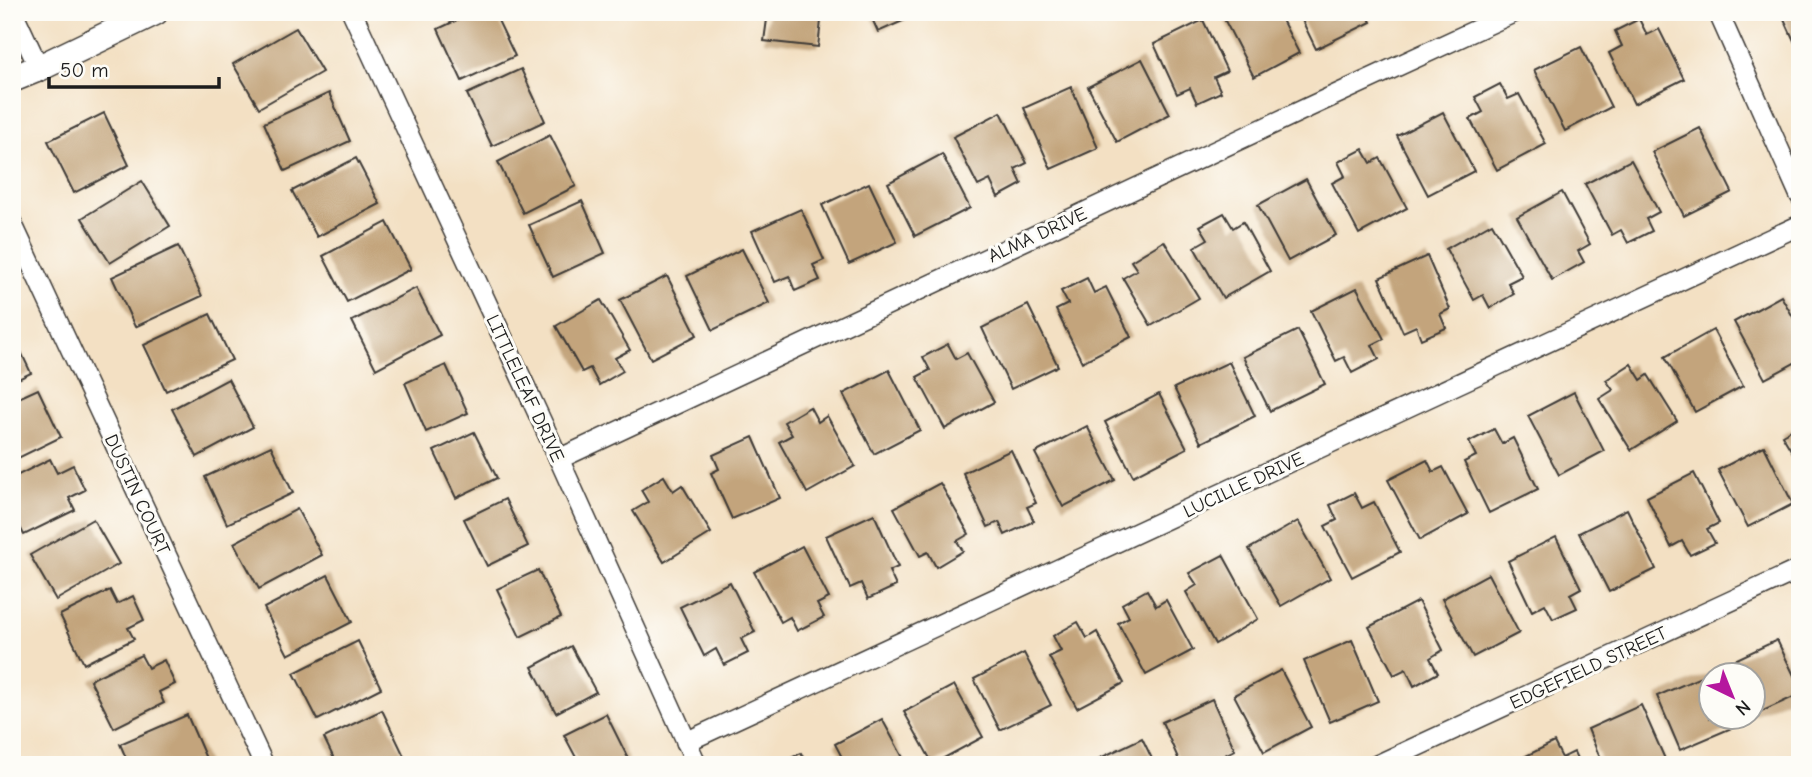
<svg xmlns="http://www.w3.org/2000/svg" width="1812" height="777" font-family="'Comic Neue',sans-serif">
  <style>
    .building { fill: #c3a47c }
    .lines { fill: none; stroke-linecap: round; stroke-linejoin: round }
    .street-casing { stroke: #3c3935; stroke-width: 22 }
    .secondary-casing { stroke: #3c3935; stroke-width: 29 }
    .street { stroke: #fff; stroke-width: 19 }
    .secondary { stroke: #fff; stroke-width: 26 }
    .labels { text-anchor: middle; stroke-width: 6; stroke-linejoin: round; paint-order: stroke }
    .street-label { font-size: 19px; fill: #1c1c1c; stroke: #fdfcf7 }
  </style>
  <rect width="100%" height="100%" fill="#fdfcf7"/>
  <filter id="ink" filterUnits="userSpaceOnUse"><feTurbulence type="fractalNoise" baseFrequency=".0143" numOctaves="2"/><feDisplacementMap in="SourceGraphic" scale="14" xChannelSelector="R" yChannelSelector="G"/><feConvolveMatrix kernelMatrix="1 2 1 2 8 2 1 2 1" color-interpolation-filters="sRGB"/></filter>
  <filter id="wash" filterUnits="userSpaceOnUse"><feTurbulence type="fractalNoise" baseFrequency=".00686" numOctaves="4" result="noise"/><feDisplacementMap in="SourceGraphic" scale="28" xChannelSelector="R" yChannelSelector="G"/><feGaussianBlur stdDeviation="1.57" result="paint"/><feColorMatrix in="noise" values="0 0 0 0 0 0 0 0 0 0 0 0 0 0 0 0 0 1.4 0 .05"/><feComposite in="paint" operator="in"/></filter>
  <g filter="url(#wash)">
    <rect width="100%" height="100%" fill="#f3e0c3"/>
    <g id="blocks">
      <g class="building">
        <polygon points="474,12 494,12 515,56 462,81 438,29"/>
        <polygon points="768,12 822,12 818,47 764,41"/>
        <polygon points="869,12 923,12 878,32"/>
        <polygon points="1232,12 1278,12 1299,53 1254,77 1223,17"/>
        <polygon points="1298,12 1366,12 1371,22 1316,49"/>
        <polygon points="1781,12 1800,12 1800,54"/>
        <polygon points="1639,19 1647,35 1659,29 1684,79 1634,104 1609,53 1622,46 1615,31"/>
        <polygon points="1203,20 1227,71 1214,77 1221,92 1197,103 1190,88 1177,94 1154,44"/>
        <polygon points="296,28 322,72 259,108 233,64"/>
        <polygon points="1581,47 1611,107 1565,131 1534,70"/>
        <polygon points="1142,59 1170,114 1117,142 1088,87"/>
        <polygon points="521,69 545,121 492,146 467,94"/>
        <polygon points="1500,84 1508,99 1519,94 1546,144 1497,170 1470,119 1483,112 1475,97"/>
        <polygon points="1071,87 1098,148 1051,169 1024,108"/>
        <polygon points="329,93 350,141 285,171 264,123"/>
        <polygon points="1001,112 1027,163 1015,169 1022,184 998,197 990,180 978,186 953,137"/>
        <polygon points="1443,112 1474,171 1428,195 1397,136"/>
        <polygon points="104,113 129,165 74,193 48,141"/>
        <polygon points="1700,128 1732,192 1684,216 1652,152"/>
        <polygon points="550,135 576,186 523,213 498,162"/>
        <polygon points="1363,149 1371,163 1380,158 1407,208 1359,234 1332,183 1345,176 1338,162"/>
        <polygon points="942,154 970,208 915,236 888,183"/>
        <polygon points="356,158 380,204 317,237 292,191"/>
        <polygon points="1631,160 1659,212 1646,219 1652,231 1628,243 1621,230 1612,235 1585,184"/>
        <polygon points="1306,179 1336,235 1288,261 1258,205"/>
        <polygon points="142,181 170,226 110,263 82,218"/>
        <polygon points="869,183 897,242 849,264 822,205"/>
        <polygon points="1562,192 1590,244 1578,251 1584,262 1552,280 1517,217"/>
        <polygon points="582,201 605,253 553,277 529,225"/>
        <polygon points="801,209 824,260 813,265 820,280 795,291 789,276 775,282 752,231"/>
        <polygon points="1224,213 1233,228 1243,222 1270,271 1223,298 1194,247 1208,239 1200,226"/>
        <polygon points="387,222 411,269 347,302 323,256"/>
        <polygon points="1492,223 1522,276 1508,283 1514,294 1490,308 1483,295 1474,300 1446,249"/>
        <polygon points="1164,241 1199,298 1151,326 1123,278 1137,270 1131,261"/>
        <polygon points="178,246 202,296 135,327 112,277"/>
        <polygon points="742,249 769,303 713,330 687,276"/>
        <polygon points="1427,256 1450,309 1440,314 1446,328 1421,339 1416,326 1403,332 1379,278"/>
        <polygon points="667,276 697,335 651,359 620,300"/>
        <polygon points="1087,278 1094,293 1106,287 1131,337 1082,362 1056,310 1068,304 1061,291"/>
        <polygon points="416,288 440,335 376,369 352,321"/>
        <polygon points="1357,288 1384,339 1372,345 1379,359 1352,373 1344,357 1336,361 1311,311"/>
        <polygon points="1781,296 1800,329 1800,360 1765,379 1734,322"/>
        <polygon points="601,300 630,350 615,358 623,371 599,385 590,368 582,372 556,326"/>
        <polygon points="1028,305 1058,366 1011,389 982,328"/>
        <polygon points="210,314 232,360 166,391 144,345"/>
        <polygon points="1298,330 1325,384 1270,411 1243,357"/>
        <polygon points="1713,330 1743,386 1695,412 1665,357"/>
        <polygon points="12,333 31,373 12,382"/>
        <polygon points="948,344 956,359 967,353 994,402 945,429 917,377 930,370 923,357"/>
        <polygon points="1229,362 1255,416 1201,443 1174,388"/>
        <polygon points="1631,364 1641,380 1648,375 1677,421 1631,450 1599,399 1613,390 1606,380"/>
        <polygon points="446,365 468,413 426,432 405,383"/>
        <polygon points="889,370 920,430 874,454 843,394"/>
        <polygon points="228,379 253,427 197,457 172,409"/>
        <polygon points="38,389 61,437 12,461 12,401"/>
        <polygon points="1574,392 1604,451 1559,475 1528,416"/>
        <polygon points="1159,394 1187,448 1133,476 1105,422"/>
        <polygon points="810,407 818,422 827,416 855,466 807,493 779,442 792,435 784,422"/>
        <polygon points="1800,425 1800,465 1782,435"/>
        <polygon points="1087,426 1115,480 1063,507 1035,453"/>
        <polygon points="1494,429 1502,444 1513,438 1538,489 1489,513 1464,462 1476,456 1469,442"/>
        <polygon points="474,432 497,478 456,498 434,451"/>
        <polygon points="753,437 780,498 732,519 711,473 719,469 713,455"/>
        <polygon points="271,446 293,493 227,524 205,477"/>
        <polygon points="1764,446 1793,504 1748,527 1718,470"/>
        <polygon points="1011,450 1036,503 1027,507 1034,521 1005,535 999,522 988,527 963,473"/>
        <polygon points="50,459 57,473 73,465 85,490 69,498 75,510 24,535 12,511 12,478"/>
        <polygon points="1427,460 1433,472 1443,467 1468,514 1420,540 1388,480"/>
        <polygon points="1694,473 1719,523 1707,529 1715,543 1690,555 1682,541 1671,547 1647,497"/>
        <polygon points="664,476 673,491 682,485 711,533 664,562 633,511 648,502 641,490"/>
        <polygon points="940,483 969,534 957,541 963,551 936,567 928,552 920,556 894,508"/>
        <polygon points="1354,493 1362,508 1374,502 1400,552 1352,577 1325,526 1337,520 1330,505"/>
        <polygon points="505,499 528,546 487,566 464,519"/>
        <polygon points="297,509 322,555 259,589 234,543"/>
        <polygon points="1627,509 1656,569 1609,592 1579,533"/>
        <polygon points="874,514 898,567 889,571 896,586 868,599 861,583 850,588 826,536"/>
        <polygon points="93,519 119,564 56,600 30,555"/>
        <polygon points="1298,521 1330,578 1281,606 1249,549"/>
        <polygon points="1556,537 1581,588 1570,594 1577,608 1553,619 1545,604 1532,611 1508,561"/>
        <polygon points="802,546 829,598 817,604 824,617 797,631 790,617 781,622 754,572"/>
        <polygon points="1223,555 1258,619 1215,644 1186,592 1197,585 1189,573"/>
        <polygon points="538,570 561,617 520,637 497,589"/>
        <polygon points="1488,574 1519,633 1473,657 1442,599"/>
        <polygon points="328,575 352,622 288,655 264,608"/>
        <polygon points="730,582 755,632 741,639 748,653 724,665 716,649 704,656 680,607"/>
        <polygon points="110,590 117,604 133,596 144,620 128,628 134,639 84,664 60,615"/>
        <polygon points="1147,590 1156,606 1166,600 1193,650 1146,675 1118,623 1129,617 1122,604"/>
        <polygon points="1418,601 1443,650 1430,658 1438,673 1414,686 1406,669 1394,675 1369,627"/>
        <polygon points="1078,622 1087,638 1097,632 1124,683 1077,708 1049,657 1061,651 1053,636"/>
        <polygon points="1352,640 1378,701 1330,722 1304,661"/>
        <polygon points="1777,640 1800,688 1800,694 1752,716 1752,676 1729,676 1724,665"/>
        <polygon points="358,641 381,688 318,720 294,673"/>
        <polygon points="571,646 596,692 556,713 532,667"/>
        <polygon points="1024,653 1051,705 1000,730 974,679"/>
        <polygon points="141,655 148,668 164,660 175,684 159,692 164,703 114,728 90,680"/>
        <polygon points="1281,670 1311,727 1264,752 1234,695"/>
        <polygon points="1710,673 1710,718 1730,718 1734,727 1680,750 1657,696"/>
        <polygon points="954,685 983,737 933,764 904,712"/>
        <polygon points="1212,699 1235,750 1223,756 1227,765 1181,765 1162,722"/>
        <polygon points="1641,705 1665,759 1652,765 1603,765 1588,729"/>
        <polygon points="382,710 405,758 391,765 337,765 324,738"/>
        <polygon points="606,714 629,760 620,765 580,765 564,735"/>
        <polygon points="187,715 208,763 203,765 129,765 120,744"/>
        <polygon points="882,719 907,765 846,765 835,744"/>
        <polygon points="1142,738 1155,765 1098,765 1096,760"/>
        <polygon points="1554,742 1562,758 1574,752 1580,765 1523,765 1520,759"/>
        <polygon points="801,753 807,765 777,765"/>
      </g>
    </g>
  </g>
  <g filter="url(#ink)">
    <use href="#blocks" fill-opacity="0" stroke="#3c3935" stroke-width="2"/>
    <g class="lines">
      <g class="street-casing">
        <g id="street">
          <polyline points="13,12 39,68"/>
          <polyline points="352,12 559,459 697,765"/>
          <polyline points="1718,12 1800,196"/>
          <polyline points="12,223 264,765"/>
          <polyline points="559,459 1309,107 1515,12"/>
          <polyline points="686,742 1800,225"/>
          <polyline points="1377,765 1800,569"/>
        </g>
      </g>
      <g class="secondary-casing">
        <polyline id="secondary" points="12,79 39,68 155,12"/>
      </g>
      <use href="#street" class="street"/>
      <use href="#secondary" class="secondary"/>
    </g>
  </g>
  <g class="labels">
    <g class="street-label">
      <text transform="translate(1037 234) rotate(-25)" y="7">ALMA DRIVE</text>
      <text transform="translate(526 388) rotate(65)" y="7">LITTLELEAF DRIVE</text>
      <text transform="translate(1243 484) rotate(-25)" y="7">LUCILLE DRIVE</text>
      <text transform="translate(138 494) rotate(65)" y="7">DUSTIN COURT</text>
      <text transform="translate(1588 667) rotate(-25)" y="7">EDGEFIELD STREET</text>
    </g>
  </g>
  <rect width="1812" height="777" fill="none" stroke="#fdfcf7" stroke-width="42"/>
  <g transform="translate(1732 696) rotate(137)"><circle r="33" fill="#fdfcf7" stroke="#a3a29f" stroke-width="2"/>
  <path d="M0-5L12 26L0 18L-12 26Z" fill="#b5179e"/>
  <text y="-10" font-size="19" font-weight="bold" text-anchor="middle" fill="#1c1c1c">N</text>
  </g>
  <path d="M49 77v10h170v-10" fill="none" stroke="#1c1c1c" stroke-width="3.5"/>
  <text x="60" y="77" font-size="21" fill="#1c1c1c" stroke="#fdfcf7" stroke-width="5" paint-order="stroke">50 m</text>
</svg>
